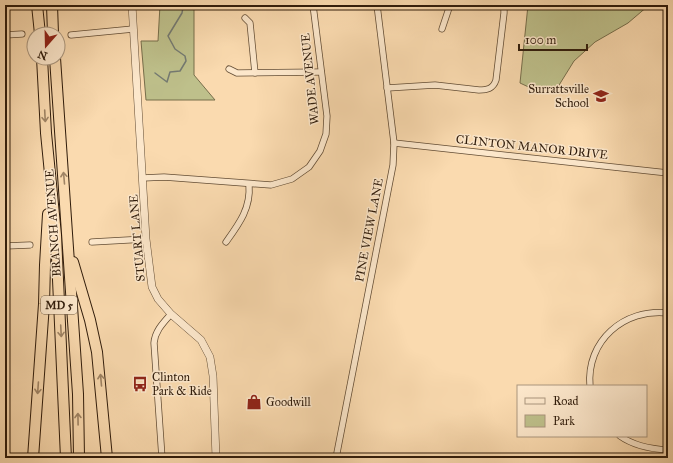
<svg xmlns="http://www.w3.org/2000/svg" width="673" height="463" font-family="'IM FELL Great Primer',serif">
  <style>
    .green { fill: #bec08b; stroke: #776e4b }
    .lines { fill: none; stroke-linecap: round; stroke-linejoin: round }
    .stream { stroke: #747a72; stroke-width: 1.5 }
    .minor-casing { stroke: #624c34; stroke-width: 7 }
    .tertiary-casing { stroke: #624c34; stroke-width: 8 }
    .motorway-casing { stroke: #301c0b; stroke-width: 12 }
    .minor { stroke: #fce7cb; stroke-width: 5.5 }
    .tertiary { stroke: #fce7cb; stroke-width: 7 }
    .motorway { stroke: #fadaaf; stroke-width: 10 }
    .oneway { stroke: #9f8465 }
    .labels { text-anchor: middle; stroke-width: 3; stroke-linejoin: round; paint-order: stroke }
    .shield { fill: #fce7cb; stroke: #6d5945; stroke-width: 1 }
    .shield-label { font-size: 11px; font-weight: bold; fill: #301c0b }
    .street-label { font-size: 12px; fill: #301c0b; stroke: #fce7cb }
    .poi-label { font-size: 12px; fill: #301c0b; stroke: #fce7cb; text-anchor: start }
  </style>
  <rect width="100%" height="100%" fill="#fadaaf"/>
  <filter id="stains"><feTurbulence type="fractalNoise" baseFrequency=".005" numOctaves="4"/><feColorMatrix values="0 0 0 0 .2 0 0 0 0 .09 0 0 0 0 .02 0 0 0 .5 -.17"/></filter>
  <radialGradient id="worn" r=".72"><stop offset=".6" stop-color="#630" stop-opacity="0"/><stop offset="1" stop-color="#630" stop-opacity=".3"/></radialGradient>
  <g class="green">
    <polygon points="160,5 194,5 194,75 215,100 146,100 141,41 158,41"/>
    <polygon points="528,5 651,5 648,6 628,23 595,42 574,61 556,90 544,87 535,90 520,83"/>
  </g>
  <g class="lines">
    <polyline class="stream" points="155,73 167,82 170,72 180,71 186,61 185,56 175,49 168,36 182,13 183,7 188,5"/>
    <g class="minor-casing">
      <g id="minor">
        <polyline points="245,18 250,23 255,73"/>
        <polyline points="442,29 450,5"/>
        <polyline points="5,35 22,34"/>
        <polyline points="71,35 133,29"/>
        <polyline points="229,69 237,73 321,72"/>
        <path d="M387,88L435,85L479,90C487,90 493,89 496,80L504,13V5"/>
        <polyline points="394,143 668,173"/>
        <polyline points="143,178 164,177 271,185 292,179 309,167 320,151 326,134 327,116 313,5"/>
        <polyline points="5,184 6,211 5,225"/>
        <polyline points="92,242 146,239"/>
        <path d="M226,242C239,224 251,208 249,185"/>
        <polyline points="5,246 30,245"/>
        <path d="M590,386C586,341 624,308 668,313"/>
        <path d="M620,436C634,446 651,449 668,450"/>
        <path d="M162,458L154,343C155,331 163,323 171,314"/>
        <polyline points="336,458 393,165 394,143 377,5"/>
      </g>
    </g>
    <g class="tertiary-casing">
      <polyline id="tertiary" points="132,5 146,239 152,287 158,299 171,314 201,340 210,357 213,376 216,458"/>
    </g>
    <g class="motorway-casing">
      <g id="motorway">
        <polyline points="37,5 40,34"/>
        <polyline points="52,5 53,34"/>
        <polyline points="42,58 46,133 56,235 66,458"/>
        <polyline points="55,58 78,394 79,458"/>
        <polyline points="73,262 90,320 97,352 107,458"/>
        <polyline points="33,458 44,304 45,265 48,214"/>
      </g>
    </g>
    <use href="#minor" class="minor"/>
    <use href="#tertiary" class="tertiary"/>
    <use href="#motorway" class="motorway"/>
  </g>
  <defs><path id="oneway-shaft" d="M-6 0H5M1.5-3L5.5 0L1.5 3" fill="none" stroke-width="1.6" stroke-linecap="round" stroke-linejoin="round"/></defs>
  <g class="oneway">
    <use href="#oneway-shaft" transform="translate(45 116) rotate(87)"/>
    <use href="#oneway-shaft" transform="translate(64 178) rotate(-95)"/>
    <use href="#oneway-shaft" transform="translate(61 331) rotate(87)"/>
    <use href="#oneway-shaft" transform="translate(101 380) rotate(-95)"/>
    <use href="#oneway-shaft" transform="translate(38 388) rotate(94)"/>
    <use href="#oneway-shaft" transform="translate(78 419) rotate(-91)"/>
  </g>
  <defs>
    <g id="school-bare" transform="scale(1.2)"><path d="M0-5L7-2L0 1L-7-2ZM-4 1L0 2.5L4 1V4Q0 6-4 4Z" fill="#8f2418" stroke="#fce7cb" stroke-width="2.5" paint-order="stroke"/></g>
    <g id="bus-bare" transform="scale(1.2)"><path d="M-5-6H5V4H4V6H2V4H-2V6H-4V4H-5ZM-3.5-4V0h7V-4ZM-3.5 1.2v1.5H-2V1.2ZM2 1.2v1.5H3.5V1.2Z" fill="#8f2418" stroke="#fce7cb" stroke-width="2.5" paint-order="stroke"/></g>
    <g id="shop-bare" transform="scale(1.2)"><path d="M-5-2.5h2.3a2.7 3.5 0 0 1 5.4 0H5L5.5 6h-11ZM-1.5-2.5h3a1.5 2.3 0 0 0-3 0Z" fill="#8f2418" stroke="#fce7cb" stroke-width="2.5" paint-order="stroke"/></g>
  </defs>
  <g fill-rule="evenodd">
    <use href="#school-bare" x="601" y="96"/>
    <use href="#bus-bare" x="140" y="384"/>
    <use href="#shop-bare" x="254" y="402"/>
  </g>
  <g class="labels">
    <rect class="shield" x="41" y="296" width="36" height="18" rx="3"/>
    <g class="shield-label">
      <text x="59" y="309">MD 5</text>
    </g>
    <g class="street-label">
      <text transform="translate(310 79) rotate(-96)" y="4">WADE AVENUE</text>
      <text transform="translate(532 147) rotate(6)" y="4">CLINTON MANOR DRIVE</text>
      <text transform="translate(53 223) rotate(-94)" y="4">BRANCH AVENUE</text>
      <text transform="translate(369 230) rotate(-79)" y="4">PINE VIEW LANE</text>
      <text transform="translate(137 238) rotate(-95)" y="4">STUART LANE</text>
    </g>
    <g class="poi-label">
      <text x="589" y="93" text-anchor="end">Surrattsville<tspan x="589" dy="14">School</tspan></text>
      <text x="152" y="381">Clinton<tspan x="152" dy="14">Park &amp; Ride</tspan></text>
      <text x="266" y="406">Goodwill</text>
    </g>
  </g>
  <rect width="673" height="463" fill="none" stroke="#fadaaf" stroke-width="20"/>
  <rect x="6" y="6" width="661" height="451" fill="none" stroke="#301c0b" stroke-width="2"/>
  <rect x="10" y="10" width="653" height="443" fill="none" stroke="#301c0b"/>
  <rect x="517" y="385" width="130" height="52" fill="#fce7cb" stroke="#aa967e"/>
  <rect x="525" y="398" width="20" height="6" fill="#fce7cb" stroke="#aa967e"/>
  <text x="553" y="405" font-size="12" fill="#301c0b">Road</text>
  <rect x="525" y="415" width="20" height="12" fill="#bec08b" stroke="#aa967e"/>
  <text x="553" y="425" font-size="12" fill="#301c0b">Park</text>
  <g transform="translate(46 46) rotate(200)"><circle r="19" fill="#fce7cb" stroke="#aa967e"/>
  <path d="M0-3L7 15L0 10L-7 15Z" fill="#8f2418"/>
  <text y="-6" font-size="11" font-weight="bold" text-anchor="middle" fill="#301c0b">N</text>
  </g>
  <path d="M519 44v6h68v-6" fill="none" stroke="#301c0b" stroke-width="2"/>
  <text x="525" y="44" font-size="12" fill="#301c0b" stroke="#fce7cb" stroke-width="3" paint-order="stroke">100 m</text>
  <rect width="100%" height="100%" filter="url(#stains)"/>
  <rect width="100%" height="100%" fill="url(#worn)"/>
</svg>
